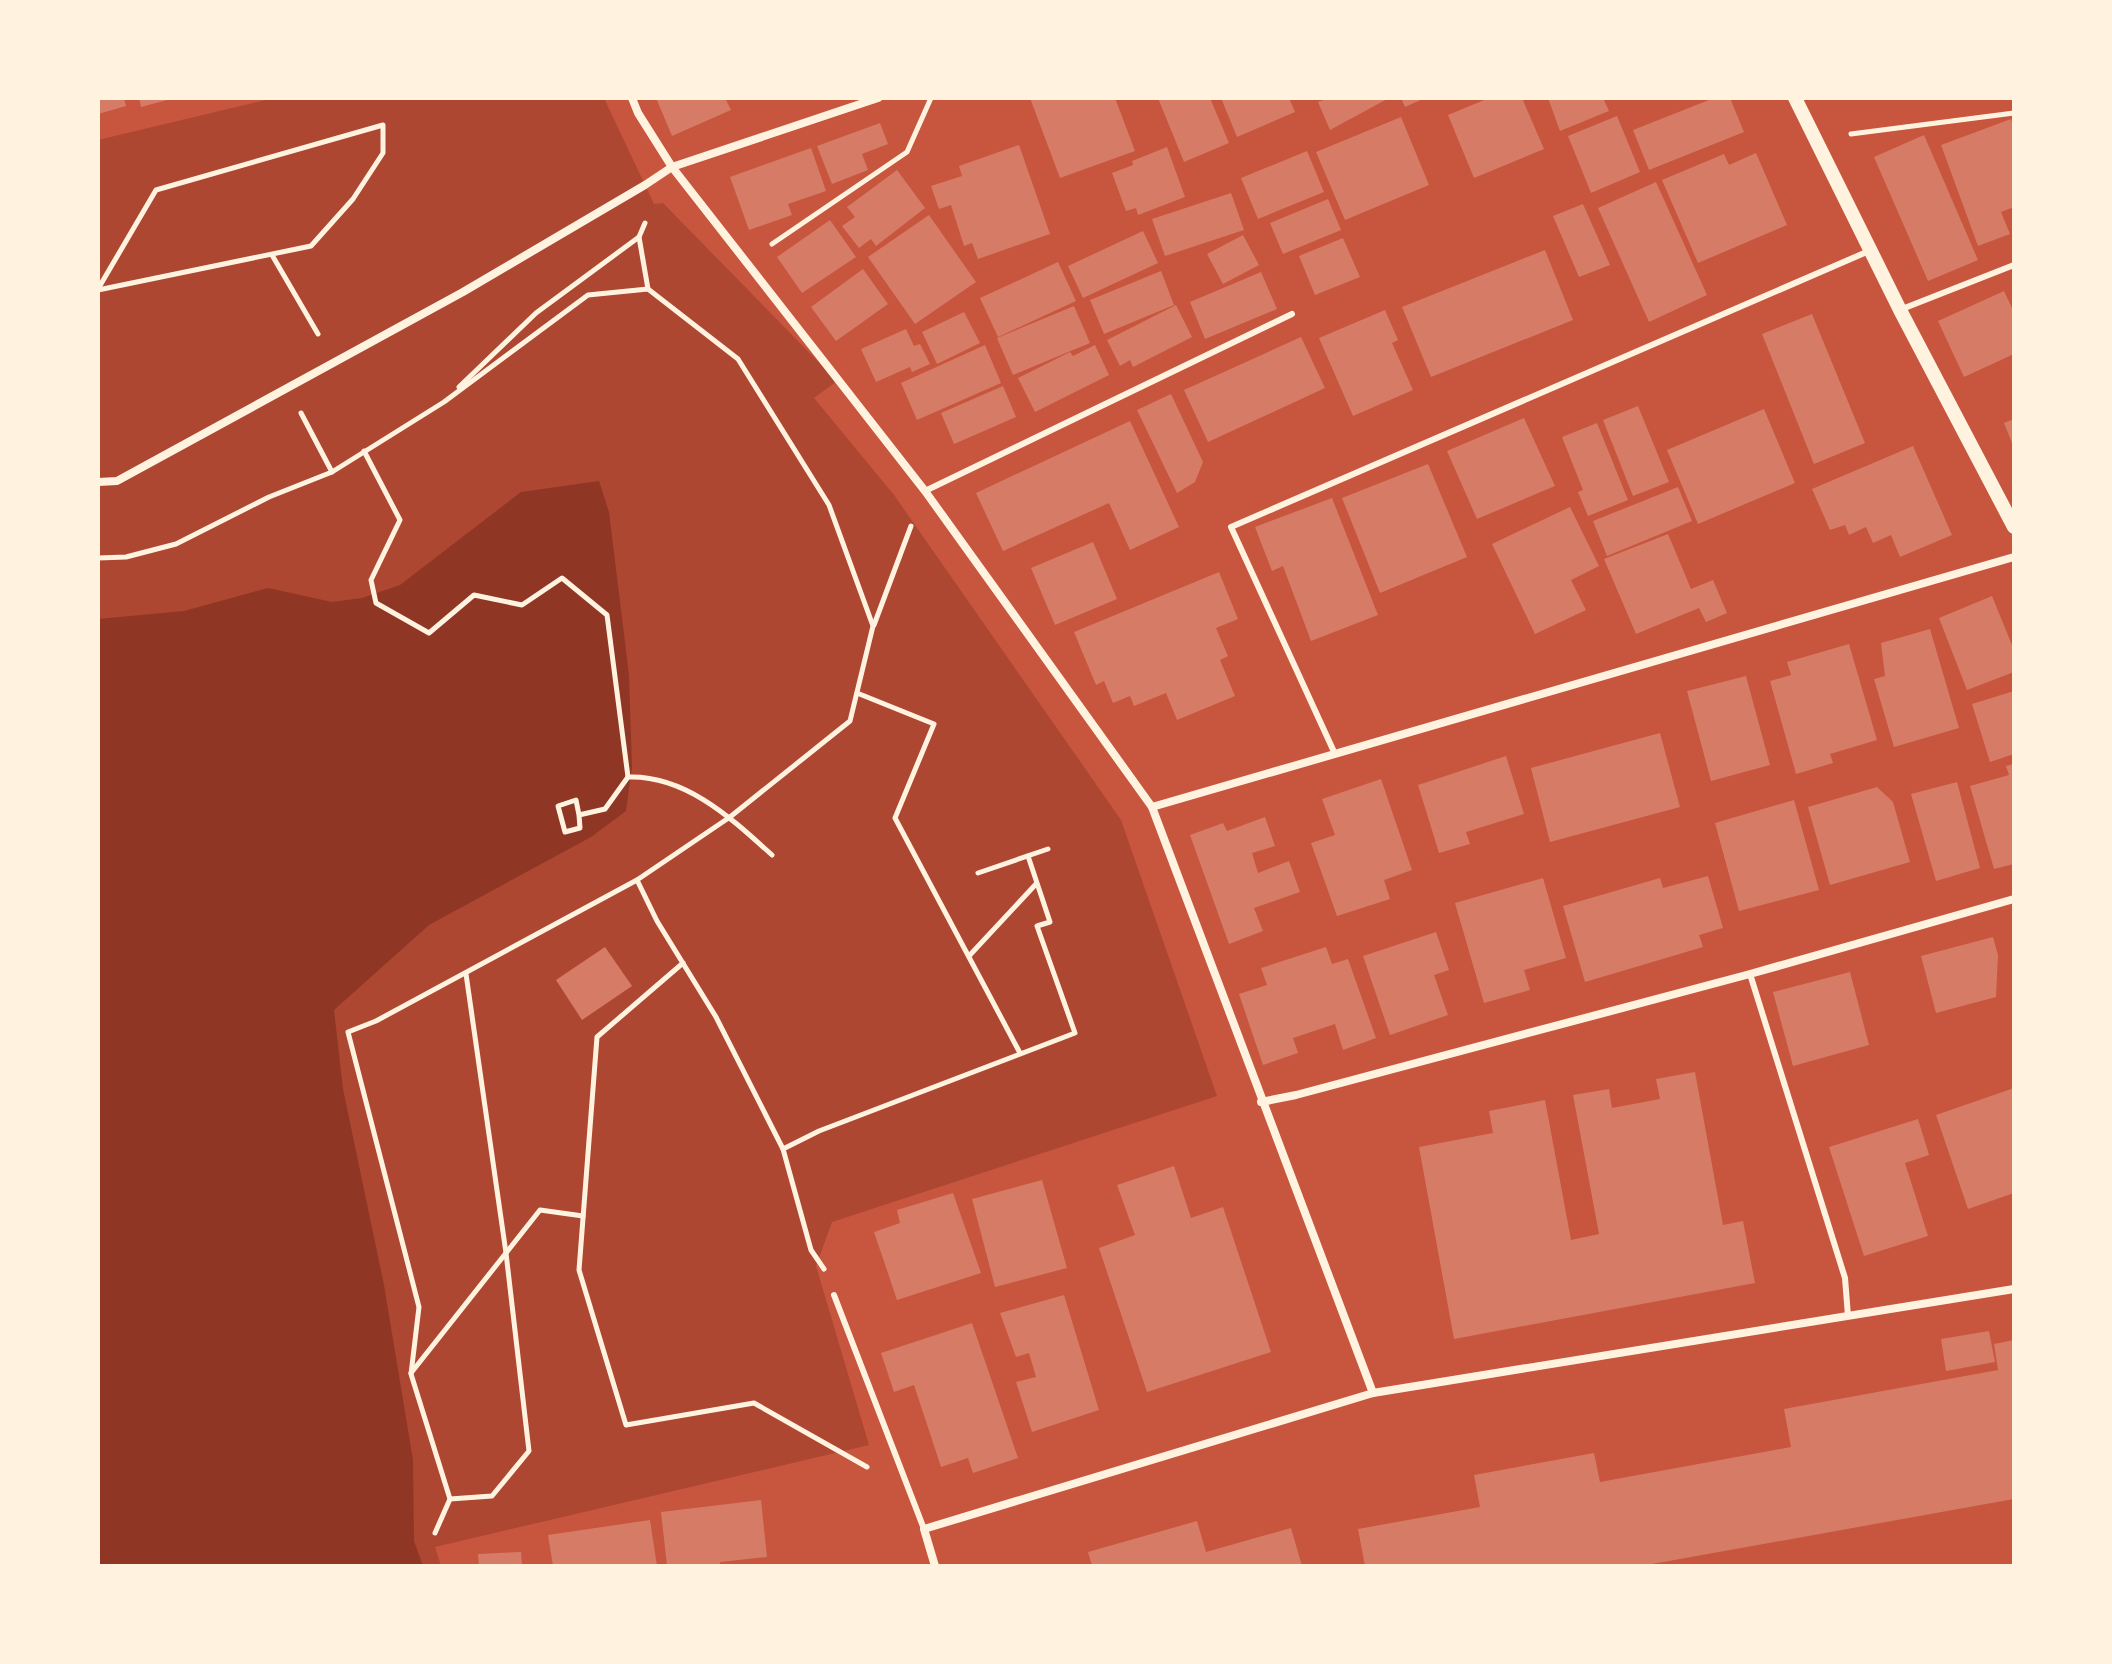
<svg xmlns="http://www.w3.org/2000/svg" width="2112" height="1664" font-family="'Work Sans',sans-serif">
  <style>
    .green { fill: #ae4732 }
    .water { fill: #8f3625 }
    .building { fill: #d67c66 }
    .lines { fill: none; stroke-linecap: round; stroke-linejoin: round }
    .path { stroke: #fff3e0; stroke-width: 5 }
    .service { stroke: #fff3e0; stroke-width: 6 }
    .minor { stroke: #fff3e0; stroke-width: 8 }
    .tertiary { stroke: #fff3e0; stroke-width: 14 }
  </style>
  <rect width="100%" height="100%" fill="#c8553d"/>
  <polygon class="green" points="274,98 604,98 654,204 663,203 837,381 814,398 894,495 1121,820 1217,1096 832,1222 816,1266 869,1445 435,1547 441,1566 98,1566 98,140"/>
  <polygon class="water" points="599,481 609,512 629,675 632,767 626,811 591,837 429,925 334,1010 343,1089 384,1285 413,1460 414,1541 423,1566 98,1566 98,619 184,611 268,588 332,602 362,598 400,585 521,492"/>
  <g class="building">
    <polygon points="98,98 124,98 126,106 98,114"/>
    <polygon points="139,98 171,98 171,99 141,107"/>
    <polygon points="656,98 725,98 731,110 672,136"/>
    <polygon points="1030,98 1115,98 1135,151 1060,178"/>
    <polygon points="1158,98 1210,98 1229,143 1184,162"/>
    <polygon points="1221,98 1289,98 1295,112 1237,137"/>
    <polygon points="1329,98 1389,98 1330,130 1318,102"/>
    <polygon points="1401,98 1425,98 1405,107"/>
    <polygon points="1489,98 1522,98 1544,149 1474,178 1448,115"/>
    <polygon points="1548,98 1603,98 1609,111 1560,131"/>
    <polygon points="1714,98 1730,98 1744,132 1649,170 1633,130"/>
    <polygon points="1617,116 1640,172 1591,193 1568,136"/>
    <polygon points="1401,117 1429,185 1345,220 1316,152"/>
    <polygon points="2011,119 2014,128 2014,207 2001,212 2010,234 1978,246 1941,145"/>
    <polygon points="880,123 888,144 862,154 868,170 832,184 817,146"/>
    <polygon points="1924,135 1978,260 1928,281 1874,157"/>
    <polygon points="1019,145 1050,234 978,259 972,243 964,246 951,205 939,209 931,186 962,176 959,166"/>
    <polygon points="1167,147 1185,197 1138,215 1136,208 1126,211 1112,173 1133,165 1132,161"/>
    <polygon points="811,148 826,191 788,204 792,215 749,230 730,177"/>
    <polygon points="1307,151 1324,192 1258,219 1241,178"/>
    <polygon points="1756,153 1787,225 1698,263 1662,180 1724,154 1729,165"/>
    <polygon points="897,170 925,208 876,246 871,239 859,248 842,226 855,217 847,207"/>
    <polygon points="1656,182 1707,295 1649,322 1598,208"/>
    <polygon points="1231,193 1244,230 1165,256 1152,219"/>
    <polygon points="1328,199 1341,230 1283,254 1270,223"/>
    <polygon points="1583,204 1610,265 1579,277 1553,216"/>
    <polygon points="929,215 976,282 915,324 868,257"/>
    <polygon points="830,220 856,257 802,293 777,257"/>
    <polygon points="1143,231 1158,263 1083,298 1068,266"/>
    <polygon points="1243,235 1259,265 1223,284 1207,254"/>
    <polygon points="1343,238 1360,277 1315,295 1299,256"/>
    <polygon points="1545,250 1573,320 1431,377 1402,307"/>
    <polygon points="1058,262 1076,301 998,337 980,298"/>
    <polygon points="863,269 888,304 836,341 811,307"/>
    <polygon points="1161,271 1174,305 1104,334 1090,300"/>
    <polygon points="1261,272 1277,309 1205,339 1190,302"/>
    <polygon points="2004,291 2014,312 2014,354 1964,377 1938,321"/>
    <polygon points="1176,305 1192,337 1133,367 1130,360 1120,366 1107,340"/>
    <polygon points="1074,306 1090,343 1013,375 997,338"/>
    <polygon points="1385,310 1398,340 1392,343 1413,390 1353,416 1319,338"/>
    <polygon points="964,312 980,343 937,364 922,332"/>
    <polygon points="1812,314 1865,443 1814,464 1762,334"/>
    <polygon points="906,329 914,346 920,344 930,364 912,372 910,367 876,382 861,349"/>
    <polygon points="1301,337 1325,388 1208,442 1184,390"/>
    <polygon points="985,345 1001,383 917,420 901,383"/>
    <polygon points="1095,345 1109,375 1035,412 1018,378 1070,352 1073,356"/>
    <polygon points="1003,386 1016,417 954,444 941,413"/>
    <polygon points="1171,394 1203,462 1195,482 1177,493 1137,410"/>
    <polygon points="1638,406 1669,482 1633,496 1603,420"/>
    <polygon points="1764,409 1795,483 1698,524 1667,450"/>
    <polygon points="1524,418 1555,486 1477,519 1447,451"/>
    <polygon points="2014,419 2014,448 2004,423"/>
    <polygon points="1130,421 1179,527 1130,550 1109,503 1003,551 976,493"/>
    <polygon points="1597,423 1628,500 1588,516 1578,492 1583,490 1562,437"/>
    <polygon points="1913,446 1952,535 1900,557 1891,535 1873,543 1866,527 1849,535 1845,525 1830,530 1812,489"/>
    <polygon points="1428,464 1467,557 1380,593 1342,498"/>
    <polygon points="1678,487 1692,521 1607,556 1593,521"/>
    <polygon points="1332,498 1378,615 1311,641 1283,566 1272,571 1255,527"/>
    <polygon points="1570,507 1599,566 1571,580 1586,610 1535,634 1492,544"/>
    <polygon points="1668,534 1691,589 1713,580 1727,613 1706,622 1699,608 1636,634 1604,559"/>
    <polygon points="1093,542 1117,599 1055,625 1031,568"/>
    <polygon points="1219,572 1238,619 1216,628 1228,656 1220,660 1235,696 1177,720 1166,693 1134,706 1130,696 1113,703 1104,681 1096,685 1074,632"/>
    <polygon points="1992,596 2014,650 2014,672 1967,690 1939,618"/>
    <polygon points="1930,629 1959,728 1894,747 1874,679 1885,676 1881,643"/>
    <polygon points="1849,644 1877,740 1830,754 1833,763 1796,774 1770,681 1791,675 1787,662"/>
    <polygon points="1746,676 1770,765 1711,781 1687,691"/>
    <polygon points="2014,691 2014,754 1990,762 1972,704"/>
    <polygon points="1660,733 1680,807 1550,842 1531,768"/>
    <polygon points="1506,756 1524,814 1466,832 1470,844 1439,853 1418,785"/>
    <polygon points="2014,764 2014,864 1994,869 1970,786 2009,775 2006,766"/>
    <polygon points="1381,779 1412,870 1384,880 1390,899 1337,916 1311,843 1335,835 1322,799"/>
    <polygon points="1957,782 1980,868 1936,881 1911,794"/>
    <polygon points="1877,787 1893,802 1910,862 1830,885 1808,807"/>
    <polygon points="1794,800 1819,890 1739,911 1715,823"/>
    <polygon points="1265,817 1275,846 1252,853 1258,873 1289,861 1300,892 1254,908 1263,931 1229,944 1190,835 1223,823 1227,831"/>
    <polygon points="1708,876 1723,928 1699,935 1703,947 1585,982 1563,906 1660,878 1663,888"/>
    <polygon points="1543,878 1566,958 1524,970 1530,990 1484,1003 1455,903"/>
    <polygon points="1436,932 1449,970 1434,975 1448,1015 1390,1035 1363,956"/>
    <polygon points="1993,937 1998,955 1996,997 1936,1013 1921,956"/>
    <polygon points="605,947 632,986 582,1020 556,980"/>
    <polygon points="1326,947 1332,964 1348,959 1376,1038 1343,1050 1335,1024 1293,1038 1298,1053 1263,1065 1239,994 1267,985 1261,968"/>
    <polygon points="1850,972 1869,1045 1793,1066 1773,992"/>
    <polygon points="1695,1072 1723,1225 1743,1221 1755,1283 1454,1339 1419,1147 1493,1133 1489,1111 1545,1100 1571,1240 1599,1234 1573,1095 1609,1089 1612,1108 1660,1099 1656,1079"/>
    <polygon points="2014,1088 2014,1193 1968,1209 1936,1115"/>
    <polygon points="1918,1119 1929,1155 1905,1163 1928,1236 1864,1256 1829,1147"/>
    <polygon points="1174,1166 1191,1218 1223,1207 1271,1352 1147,1392 1099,1248 1135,1235 1117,1185"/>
    <polygon points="1042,1180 1067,1268 995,1287 972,1199"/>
    <polygon points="953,1193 981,1273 897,1300 874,1232 900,1223 897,1210"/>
    <polygon points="1064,1295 1099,1410 1032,1432 1016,1382 1036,1377 1029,1353 1016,1357 1000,1313"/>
    <polygon points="972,1323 1018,1458 973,1473 968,1458 941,1467 914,1385 894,1392 881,1353"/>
    <polygon points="1989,1331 1995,1362 1946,1371 1941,1339"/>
    <polygon points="2014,1340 2014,1499 1641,1566 1365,1566 1358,1529 1480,1507 1474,1475 1594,1453 1600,1482 1791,1447 1784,1409 1998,1370 1994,1344"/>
    <polygon points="761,1500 767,1557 720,1562 720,1566 667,1566 661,1512"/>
    <polygon points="650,1520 657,1566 553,1566 548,1535"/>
    <polygon points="1197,1521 1206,1552 1291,1528 1302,1566 1092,1566 1088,1552"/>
    <polygon points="521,1552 522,1566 479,1566 478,1554"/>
  </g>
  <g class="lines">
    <g class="path">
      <polyline points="1851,134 2014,113"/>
      <polyline points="639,237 648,289"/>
      <polyline points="772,244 907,152 931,98"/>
      <polyline points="272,255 318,334"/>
      <polyline points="98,289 156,190 383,125 383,153 353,199 311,246 98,290"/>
      <polyline points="459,387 536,313 639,237 645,223"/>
      <polyline points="301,413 332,472"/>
      <path d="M364,451L400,520L371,580L376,603L429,633L474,595L522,605L562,578L607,615L628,777C686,775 732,819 772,855"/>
      <polyline points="98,558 126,557 176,544 269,497 332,472 444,402 588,295 648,289 738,359 829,505 873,626 850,721 730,817 637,880 657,921 716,1017 783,1149 811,1250 824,1269"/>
      <polyline points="874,625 911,526"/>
      <polyline points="857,693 934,724 895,818 1020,1053"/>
      <polyline points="579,815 580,828 565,832 558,806 576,800 579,815 605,809 628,777"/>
      <polyline points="978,873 1048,849"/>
      <polyline points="969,956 1036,884"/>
      <polyline points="683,963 597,1037 579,1270 626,1425 754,1403 867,1467"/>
      <polyline points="783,1149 819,1131 1075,1033 1037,926 1050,922 1028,856"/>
      <polyline points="411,1373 540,1210 583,1216"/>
      <polyline points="450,1499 492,1496 529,1451 506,1253 466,974"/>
      <polyline points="435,1533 450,1499 411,1374 419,1307 348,1032 376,1021 637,880"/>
    </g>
    <g class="service">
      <polyline points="1902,309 2014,265"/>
      <polyline points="925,491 1292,314"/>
      <polyline points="1335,754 1231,527 1869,251"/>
      <polyline points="1750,974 1845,1278 1848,1316"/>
      <polyline points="834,1295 924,1529"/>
    </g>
    <g class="minor">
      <polyline points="632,98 638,113 672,167 925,491 1152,807 1373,1393"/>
      <polyline points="98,482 117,481 463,292 645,185 672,167 878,98"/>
      <polyline points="1152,807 2014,557"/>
      <polyline points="1261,1102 1296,1095 1750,974 2014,899"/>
      <polyline points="935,1566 924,1529 1373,1393 2014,1289"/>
    </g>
    <polyline class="tertiary" points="1795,98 1900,310 2014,527"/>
  </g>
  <rect width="2112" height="1664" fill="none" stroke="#fff3e0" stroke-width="200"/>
</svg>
